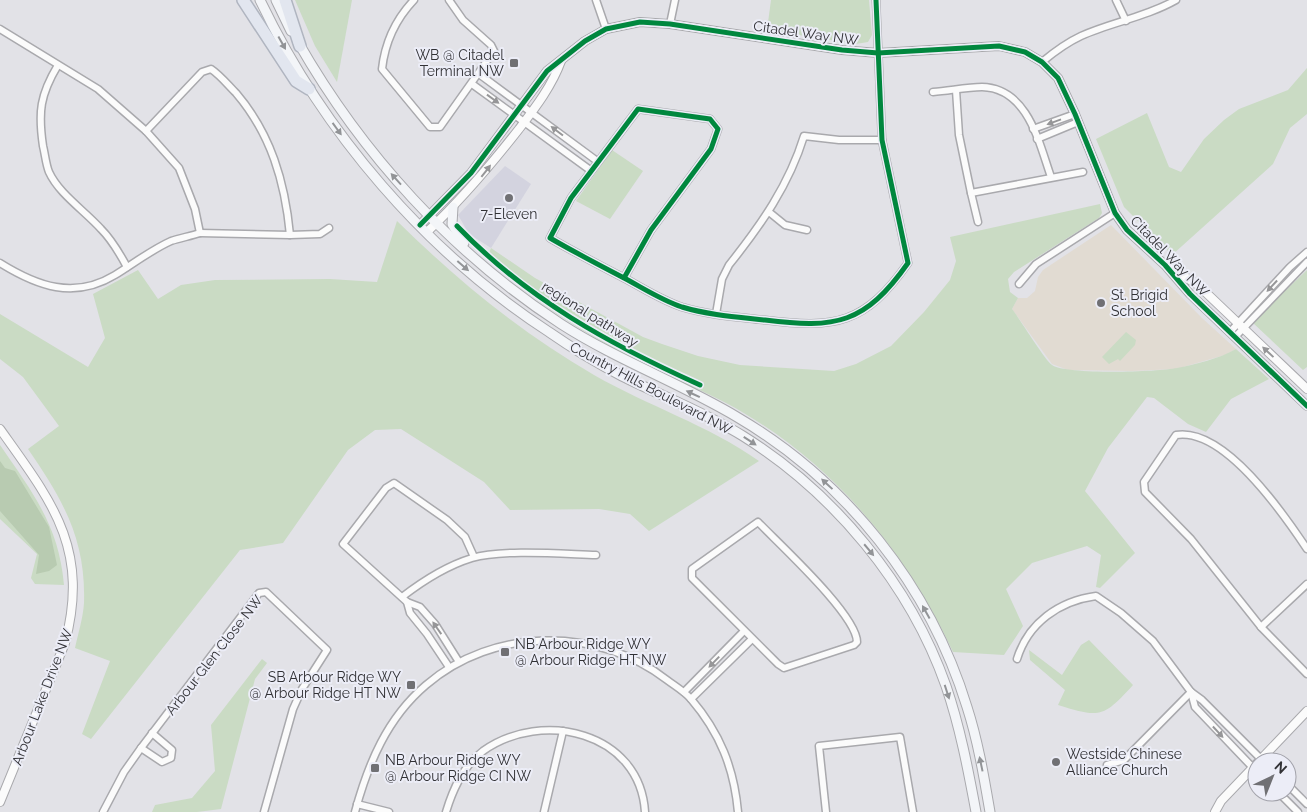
<svg xmlns="http://www.w3.org/2000/svg" width="1307" height="812" font-family="Raleway,sans-serif">
  <style>
    .built { fill: #d3d3df }
    .education { fill: #e1dbd2 }
    .green { fill: #cadbc4 }
    .forest { fill: #b8cbb1 }
    .lines { fill: none; stroke-linecap: round; stroke-linejoin: round }
    .minor-casing { stroke: #a9a9ad; stroke-width: 9 }
    .tertiary-casing { stroke: #a9a9ad; stroke-width: 10 }
    .secondary-casing { stroke: #a9a9ad; stroke-width: 11 }
    .motorway-casing { stroke: #b0b5c0; stroke-width: 14 }
    .minor { stroke: #fbfbfb; stroke-width: 6 }
    .tertiary { stroke: #fbfbfb; stroke-width: 8 }
    .secondary { stroke: #f3f5f8; stroke-width: 9 }
    .motorway { stroke: #e2e6ef; stroke-width: 11 }
    .cycleway-casing { stroke: #ecedf7; stroke-width: 8 }
    .cycleway { stroke: #00873e; stroke-width: 5 }
    .oneway { fill: #929497 }
    .oneway2 { fill: #969698 }
    .poi-dot { fill: #707074; stroke: #ecedf7; stroke-width: 2 }
    .labels { text-anchor: middle; stroke-width: 4; stroke-linejoin: round; paint-order: stroke }
    .street-label { font-size: 14px; fill: #323236; stroke: #ecedf7 }
    .poi-label { font-size: 14px; fill: #323236; stroke: #ecedf7; text-anchor: start }
  </style>
  <rect width="100%" height="100%" fill="#e2e2e7"/>
  <polygon class="built" points="505,166 531,184 491,248 469,234 458,215"/>
  <polygon class="education" points="1111,225 1202,318 1236,349 1225,355 1176,369 1132,371 1068,370 1052,364 1012,309 1018,298 1027,298 1035,291 1038,277 1043,270"/>
  <g class="green">
    <polygon points="295,0 352,0 337,82 315,46"/>
    <polygon points="771,0 869,0 872,35 868,42 856,44 767,30"/>
    <polygon points="1307,68 1307,114 1290,128 1273,164 1172,255 1124,207 1096,139 1147,113 1169,167 1181,172 1204,139 1224,120 1239,109 1288,90"/>
    <polygon points="612,150 643,171 610,219 576,201"/>
    <path d="M1100,204L1102,213L1099,218L1014,272L1008,279L1010,292L1018,298L1012,309C1020,319 1044,359 1052,365C1066,375 1158,372 1177,368C1197,364 1218,359 1236,349L1269,379L1231,399L1206,432L1188,424L1154,398L1147,397L1108,448L1085,491L1135,553L1100,588L1096,587L1101,555L1087,546L1032,563L1006,589L1023,626L1004,655L953,652C904,548 829,458 726,403C700,389 673,379 647,366C590,337 534,303 487,259L491,248L535,278L643,337L662,344L698,356L740,365L834,371L856,364L891,346L924,312L950,280L956,261L950,237Z"/>
    <path d="M397,221C457,280 521,333 594,375C648,406 708,425 759,461L649,531L630,514L599,509L510,510L484,482L401,429L375,430L348,450L283,543L240,550L91,739L82,734L110,661L75,648C78,634 83,618 84,603C86,539 63,500 28,449L59,426L23,377L0,359V314L88,367L105,338L93,294L138,270L158,299L181,285L215,280L330,279L377,282Z"/>
    <polygon points="1307,270 1307,367 1303,370 1253,323 1283,290 1287,289"/>
    <polygon points="1126,332 1136,340 1135,345 1120,361 1118,359 1109,364 1102,357"/>
    <path d="M0,445C33,493 59,526 64,585L35,584L31,578L37,554L0,519Z"/>
    <path d="M1089,640L1133,685C1103,718 1100,718 1058,705L1065,690L1030,660L1029,650L1062,675L1081,645Z"/>
    <polygon points="262,659 267,663 255,679 221,809 197,812 152,812 155,805 192,798 215,771 211,725"/>
  </g>
  <polygon class="forest" points="0,461 5,468 15,471 49,527 57,565 49,571 36,574 39,555 0,511"/>
  <g class="lines">
    <g class="minor-casing">
      <g id="minor">
        <path d="M414,0C395,20 385,42 382,69L430,127H440L494,51L491,45L463,20L449,0"/>
        <polyline points="596,0 606,29"/>
        <polyline points="1116,0 1126,21"/>
        <polyline points="670,24 675,0"/>
        <path d="M0,29L98,89L146,131L179,168L195,209L200,233C191,236 180,238 171,241C151,250 133,264 115,275C74,300 37,286 0,263"/>
        <path d="M1042,62C1054,52 1066,43 1081,36C1112,22 1146,17 1176,0"/>
        <path d="M58,65C40,95 38,112 43,146C45,154 46,165 49,172C59,194 85,211 101,229C112,240 120,254 127,267"/>
        <polyline points="479,74 597,161"/>
        <polyline points="472,84 590,170"/>
        <polyline points="956,90 959,135 971,193 1083,172"/>
        <path d="M933,92C949,91 966,87 982,87C1028,88 1039,143 1051,177"/>
        <polyline points="1033,129 1075,114"/>
        <path d="M146,131L202,72L211,69C220,75 228,85 236,93C271,134 285,182 290,235L200,233"/>
        <polyline points="1037,139 1078,122"/>
        <polyline points="971,193 978,222"/>
        <polyline points="769,212 785,225 807,230"/>
        <polyline points="290,235 320,234 329,228"/>
        <path d="M624,278L651,230L711,149L718,129L710,119L638,109L571,198L550,238C574,252 599,265 624,278C643,288 661,300 682,307C708,315 737,317 765,320C836,329 865,324 908,263L882,140L876,0"/>
        <polyline points="1019,284 1036,264 1115,213"/>
        <path d="M716,314L722,279L729,265C761,225 789,185 804,136L839,140H882"/>
        <polyline points="1230,332 1290,267 1307,252"/>
        <polyline points="1235,337 1307,262"/>
        <path d="M758,522C779,544 857,615 857,642L854,645L784,668L778,664L692,578V569Z"/>
        <path d="M1307,549C1283,513 1224,427 1176,435L1144,482L1145,492L1191,539L1261,627L1307,674"/>
        <path d="M402,597C424,580 446,566 472,558C503,549 563,554 596,555"/>
        <polyline points="407,602 410,613 427,634 449,667"/>
        <polyline points="1261,627 1307,584"/>
        <path d="M1017,659C1028,623 1059,601 1096,596L1121,613L1153,641L1191,692L1195,707L1257,772"/>
        <polyline points="459,662 435,624 420,607 407,602 343,544 386,488 394,483 447,520 465,537 474,557"/>
        <polyline points="684,692 744,631"/>
        <polyline points="1191,692 1202,700 1264,762"/>
        <polyline points="691,699 752,639"/>
        <polyline points="141,748 162,762 171,758 172,750 152,733"/>
        <polyline points="1107,765 1124,760 1191,692"/>
        <polyline points="1287,784 1307,804"/>
        <polyline points="1278,792 1298,812"/>
        <polyline points="357,804 389,812"/>
        <polyline points="103,812 124,772 141,748 259,593 266,592 327,650 302,689 293,709 264,812"/>
        <path d="M355,812C368,764 387,718 426,685C493,627 598,626 667,680C675,686 684,691 691,699C720,733 734,768 738,812"/>
        <path d="M446,812C453,789 463,766 483,751C542,709 640,732 645,812"/>
        <polyline points="544,812 563,731"/>
        <polyline points="826,812 819,746 900,737 913,812"/>
      </g>
    </g>
    <g class="tertiary-casing">
      <g id="tertiary">
        <polyline points="420,225 471,173 547,71 585,41 606,29 640,22 670,24 842,50 878,53 999,46 1025,52 1042,62 1058,78 1075,114 1115,213 1127,230 1165,265 1190,294 1307,406"/>
        <path d="M427,232C461,200 490,166 519,129C535,108 552,86 561,61"/>
        <polyline points="1171,268 1198,285 1307,389"/>
        <path d="M0,429C52,502 90,548 65,643L0,802"/>
        <polyline points="1215,812 1221,801 1307,711"/>
      </g>
    </g>
    <g class="secondary-casing">
      <g id="secondary">
        <path d="M260,0C323,132 426,252 549,332C572,348 597,363 622,376C662,396 704,412 743,436C834,493 910,584 946,686C960,727 968,769 976,812"/>
        <polyline points="276,0 291,31"/>
        <path d="M298,42C362,154 452,253 561,324C617,360 680,383 737,417C846,481 930,586 967,707C978,741 984,777 990,812"/>
        <polyline points="453,207 452,224 464,243"/>
      </g>
    </g>
    <g class="motorway-casing">
      <g id="motorway">
        <polyline points="243,0 296,81 309,89"/>
        <polyline points="285,0 300,46"/>
      </g>
    </g>
    <use href="#minor" class="minor"/>
    <use href="#tertiary" class="tertiary"/>
    <use href="#secondary" class="secondary"/>
    <use href="#motorway" class="motorway"/>
    <g class="cycleway-casing">
      <g id="cycleway">
        <polyline points="420,225 471,173 547,71 585,41 606,29 640,22 670,24 842,50 878,53 999,46 1025,52 1042,62 1058,78 1075,114 1115,213 1127,230 1165,265 1190,294 1307,406"/>
        <path d="M457,226C527,299 609,344 700,385"/>
        <path d="M624,278L651,230L711,149L718,129L710,119L638,109L571,198L550,238C574,252 599,265 624,278C643,288 661,300 682,307C708,315 737,317 765,320C836,329 865,324 908,263L882,140L876,0"/>
      </g>
    </g>
    <use href="#cycleway" class="cycleway"/>
  </g>
  <defs><path id="oneway-solid" d="M-6-.8H1V-3.2L6.5 0L1 3.2V.8H-6Z" transform="scale(1.25)"/></defs>
  <g class="oneway">
    <use href="#oneway-solid" transform="translate(282 43) rotate(61)"/>
    <use href="#oneway-solid" transform="translate(337 129) rotate(54)"/>
    <use href="#oneway-solid" transform="translate(396 179) rotate(-132)"/>
    <use href="#oneway-solid" transform="translate(463 266) rotate(41)"/>
    <use href="#oneway-solid" transform="translate(693 394) rotate(-155)"/>
    <use href="#oneway-solid" transform="translate(750 441) rotate(33)"/>
    <use href="#oneway-solid" transform="translate(827 484) rotate(-137)"/>
    <use href="#oneway-solid" transform="translate(869 550) rotate(50)"/>
    <use href="#oneway-solid" transform="translate(926 612) rotate(-119)"/>
    <use href="#oneway-solid" transform="translate(947 692) rotate(72)"/>
    <use href="#oneway-solid" transform="translate(981 764) rotate(-102)"/>
  </g>
  <g class="oneway2">
    <use href="#oneway-solid" transform="translate(493 99) rotate(36)"/>
    <use href="#oneway-solid" transform="translate(1054 122) rotate(160)"/>
    <use href="#oneway-solid" transform="translate(557 131) rotate(-143)"/>
    <use href="#oneway-solid" transform="translate(486 171) rotate(-52)"/>
    <use href="#oneway-solid" transform="translate(1272 286) rotate(133)"/>
    <use href="#oneway-solid" transform="translate(1268 352) rotate(-137)"/>
    <use href="#oneway-solid" transform="translate(437 628) rotate(-125)"/>
    <use href="#oneway-solid" transform="translate(714 662) rotate(134)"/>
    <use href="#oneway-solid" transform="translate(1218 732) rotate(47)"/>
  </g>
  <g class="poi-dot">
    <rect x="509" y="58" width="10" height="10" rx="2.5"/>
    <circle cx="509" cy="198" r="5"/>
    <circle cx="1101" cy="303" r="5"/>
    <rect x="500" y="647" width="10" height="10" rx="2.5"/>
    <rect x="406" y="680" width="10" height="10" rx="2.5"/>
    <circle cx="1056" cy="762" r="5"/>
    <rect x="370" y="763" width="10" height="10" rx="2.5"/>
  </g>
  <g class="labels">
    <g class="street-label">
      <text transform="translate(806 33) rotate(8)" y="5">Citadel Way NW</text>
      <text transform="translate(1170 256) rotate(46)" y="5">Citadel Way NW</text>
      <text transform="translate(590 314) rotate(32)" y="5">regional pathway</text>
      <text transform="translate(651 388) rotate(28)" y="5">Country Hills Boulevard NW</text>
      <text transform="translate(214 655) rotate(-52)" y="5">Arbour Glen Close NW</text>
      <text transform="translate(42 697) rotate(-69)" y="5">Arbour Lake Drive NW</text>
    </g>
    <g class="poi-label">
      <text x="504" y="60" text-anchor="end">WB @ Citadel<tspan x="504" dy="16">Terminal NW</tspan></text>
      <text x="509" y="219" text-anchor="middle">7-Eleven</text>
      <text x="1111" y="300">St. Brigid<tspan x="1111" dy="16">School</tspan></text>
      <text x="515" y="649">NB Arbour Ridge WY<tspan x="515" dy="16">@ Arbour Ridge HT NW</tspan></text>
      <text x="401" y="682" text-anchor="end">SB Arbour Ridge WY<tspan x="401" dy="16">@ Arbour Ridge HT NW</tspan></text>
      <text x="1066" y="759">Westside Chinese<tspan x="1066" dy="16">Alliance Church</tspan></text>
      <text x="385" y="765">NB Arbour Ridge WY<tspan x="385" dy="16">@ Arbour Ridge CI NW</tspan></text>
    </g>
  </g>
  <g transform="translate(1272 777) rotate(43)"><circle r="24" fill="#ecedf7" stroke="#a2a2aa"/>
  <path d="M0-4L9 19L0 12L-9 19Z" fill="#707074"/>
  <text y="-8" font-size="14" font-weight="bold" text-anchor="middle" fill="#323236">N</text>
  </g>
</svg>
